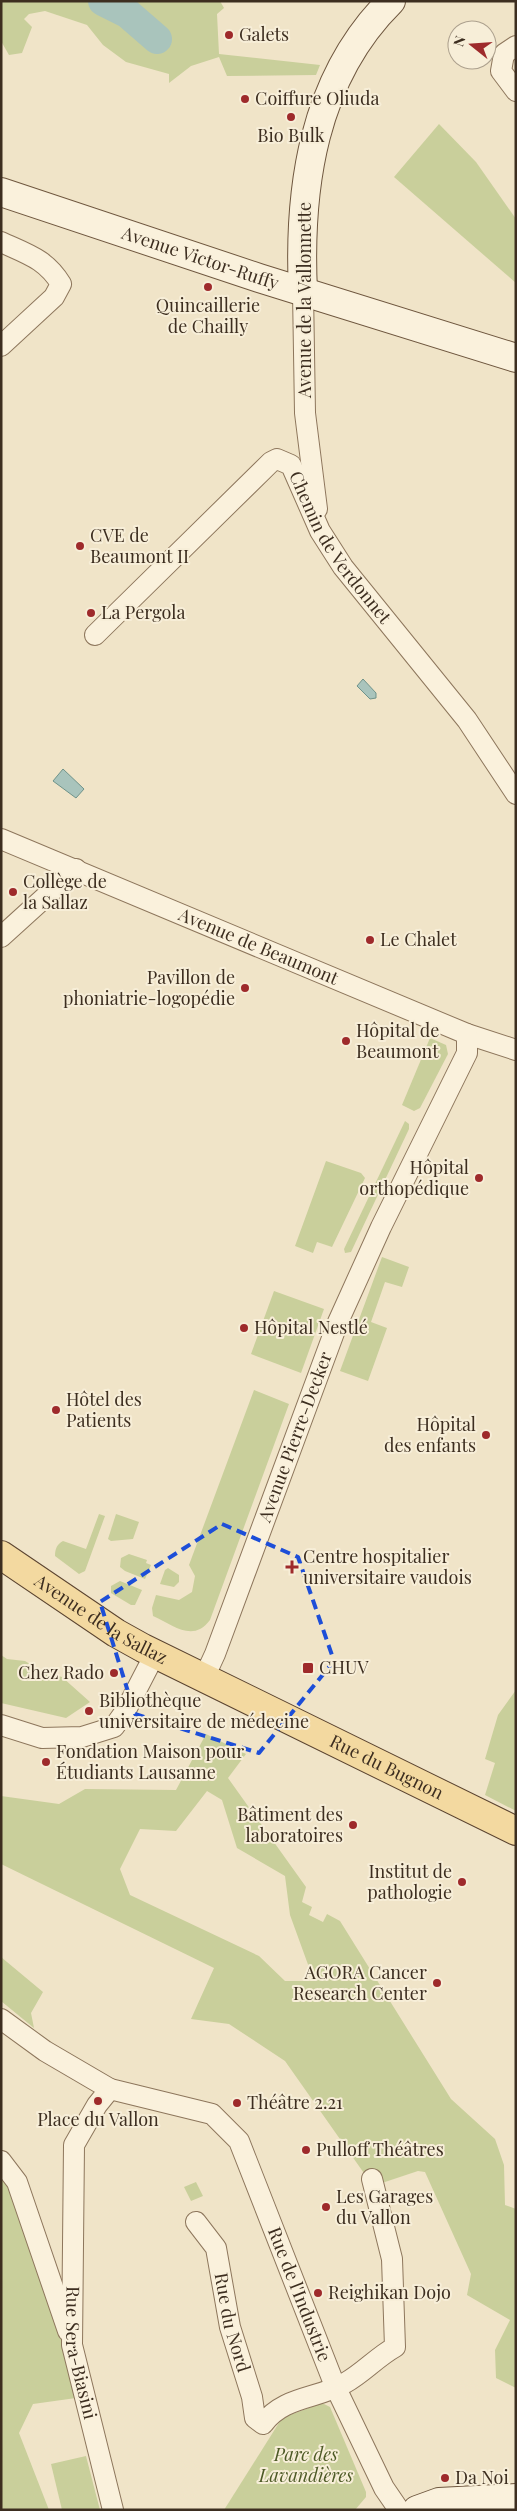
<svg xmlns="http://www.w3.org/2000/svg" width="517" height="2511" font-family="'Playfair Display',serif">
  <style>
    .green { fill: #c9cf9b; fill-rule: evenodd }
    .water { fill: #a9c4bc; stroke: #6f938a }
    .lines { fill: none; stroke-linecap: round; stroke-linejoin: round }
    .river { stroke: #a9c4bc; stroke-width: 30 }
    .street-casing { stroke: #8d765c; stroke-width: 22 }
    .secondary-casing { stroke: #6f573f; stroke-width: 30 }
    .primary-casing { stroke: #5b4430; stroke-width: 30 }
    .street { stroke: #faf1dc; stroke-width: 20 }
    .secondary { stroke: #faf1dc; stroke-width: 28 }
    .primary { stroke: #f3d9a0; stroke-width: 28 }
    .marked { fill: none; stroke: #1d4ed8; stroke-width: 4; stroke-dasharray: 10 6; stroke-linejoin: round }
    .poi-dot { fill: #9e2a2b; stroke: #f7eed8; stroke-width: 2 }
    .labels { text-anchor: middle; stroke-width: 4; stroke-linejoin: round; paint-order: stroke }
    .poi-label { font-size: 18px; fill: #3d2e20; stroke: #f7eed8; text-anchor: start }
    .street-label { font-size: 18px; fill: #3d2e20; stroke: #f7eed8 }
    .park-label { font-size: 18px; font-style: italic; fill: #4d5a26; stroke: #f7eed8 }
  </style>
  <rect width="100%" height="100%" fill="#f0e4c8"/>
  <g class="green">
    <polygon points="1,1 220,1 224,8 217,14 219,54 320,65 316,75 227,76 219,57 191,66 169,83 169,74 126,62 103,45 87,25 45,11 29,14 24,19 32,27 22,53 9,55 1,41"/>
    <polygon points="439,124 476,162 516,219 516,283 394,177"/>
    <polygon points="430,1038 446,1045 448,1054 420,1108 414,1111 402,1105"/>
    <polygon points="405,1121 409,1124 409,1129 351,1252 345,1253 344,1249"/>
    <polygon points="326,1161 361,1173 365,1178 332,1247 317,1242 313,1253 295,1246"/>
    <polygon points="382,1257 409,1267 402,1287 385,1282 371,1322 387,1328 368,1381 340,1371"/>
    <polygon points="274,1291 324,1309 301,1373 251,1354"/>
    <path d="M254,1390L289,1404L210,1620C193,1643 173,1625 153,1616L152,1608L156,1595L179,1600L192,1592L195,1576L189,1565Z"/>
    <path d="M99,1514L105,1516L85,1571L79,1574L55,1556C55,1549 57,1544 63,1541L86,1549Z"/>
    <polygon points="116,1514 139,1522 133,1539 111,1541 108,1539"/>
    <polygon points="129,1554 147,1560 146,1563 151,1565 145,1579 125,1571 120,1567 121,1558"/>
    <polygon points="168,1568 179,1575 179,1582 174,1587 160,1584 165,1570"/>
    <polygon points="120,1581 142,1590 135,1605 131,1605 111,1593 111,1586"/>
    <polygon points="1,1655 7,1659 25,1661 43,1672 62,1677 90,1702 66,1718 1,1703"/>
    <polygon points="516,1690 516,1811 485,1795 495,1763 485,1759 498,1715"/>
    <path d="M206,1734L246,1754L228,1778L306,1887L302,1902L312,1907L309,1915L323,1922L327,1914L340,1921L451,2099L495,2139L504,2165L505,2205L516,2209V2388L496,2378L495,2350L510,2320L467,2295L471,2274L425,2172L418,2171L373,2186L285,2061L229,2024L191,2019L214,1968L1,1864V1796L59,1804L85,1789L176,1790ZM207,1791L222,1800L237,1848L285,1876L290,1915L314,1981H285L259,1956L130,1895L120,1869L140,1829L176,1831Z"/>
    <polygon points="1,1957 43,1992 31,2013 34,2028 1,2001"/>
    <polygon points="1,2177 14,2189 65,2339 76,2398 33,2404 19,2433 49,2510 1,2510"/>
    <polygon points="196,2182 203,2196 191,2201 184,2187"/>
    <polygon points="322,2403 330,2407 366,2492 366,2497 355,2510 224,2510 282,2418"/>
    <polygon points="86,2456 100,2510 62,2510 51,2464"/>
  </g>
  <g class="water">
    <polygon points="363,679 376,693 376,698 370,699 357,686"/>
    <polygon points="63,769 84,789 76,798 53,781"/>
  </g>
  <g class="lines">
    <polyline class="river" points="103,1 127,13 157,39"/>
    <g class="street-casing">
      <g id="street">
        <polyline points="516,46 504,54 501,71 516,91"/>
        <path d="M1,242C27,254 46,259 61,284L54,297L1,346"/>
        <polyline points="303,292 305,413 317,509"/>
        <path id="s1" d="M95,635L271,462L277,459L291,465L320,531L343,567L467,720L516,794"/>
        <path id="s2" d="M1,839L467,1034L516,1050"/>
        <polyline points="1,937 76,869"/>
        <path id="s3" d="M203,1680L215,1654L338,1322L381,1227L467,1053V1034"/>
        <polyline points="1,1725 42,1738 82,1737 114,1727 126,1710 155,1654"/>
        <path id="s4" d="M1,2019L45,2051L110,2089L97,2105L74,2145L72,2345L113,2510"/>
        <path id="s5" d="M110,2089L212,2114L239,2141L335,2386L384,2488L399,2510"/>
        <polyline points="1,2161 17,2182 68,2331"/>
        <path id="s6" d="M196,2222L216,2248L230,2327L252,2397L255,2418L263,2424C283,2396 318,2399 345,2383C363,2373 377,2357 395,2347L392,2259L372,2179"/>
      </g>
    </g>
    <g class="secondary-casing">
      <g id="secondary">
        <path id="s7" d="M1,192L259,278L516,358"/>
        <path d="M303,292C298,188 313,78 391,1"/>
        <polyline points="417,2510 439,2502 516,2498"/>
      </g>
    </g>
    <g class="primary-casing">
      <g id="primary">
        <path id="s8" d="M1,1555L116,1633L143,1648L516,1831"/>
      </g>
    </g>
    <use href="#street" class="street"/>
    <use href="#secondary" class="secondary"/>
    <use href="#primary" class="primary"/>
  </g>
  <path class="marked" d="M222,1524L298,1557L334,1661L259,1753L135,1714L100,1602Z"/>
  <g class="poi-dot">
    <circle cx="229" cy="35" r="5"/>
    <circle cx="245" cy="99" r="5"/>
    <circle cx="291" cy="117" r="5"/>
    <circle cx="208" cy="287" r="5"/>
    <circle cx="80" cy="546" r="5"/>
    <circle cx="91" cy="613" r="5"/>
    <circle cx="13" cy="892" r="5"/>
    <circle cx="370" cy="940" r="5"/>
    <circle cx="245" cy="988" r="5"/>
    <circle cx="346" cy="1041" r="5"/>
    <circle cx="479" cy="1178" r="5"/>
    <circle cx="244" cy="1328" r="5"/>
    <circle cx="56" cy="1410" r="5"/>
    <circle cx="486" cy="1435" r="5"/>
    <path d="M289.5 1559.5h5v5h5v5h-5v5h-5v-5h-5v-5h5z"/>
    <rect x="302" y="1662" width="12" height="12" rx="2.5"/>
    <circle cx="114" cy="1673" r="5"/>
    <circle cx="89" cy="1711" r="5"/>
    <circle cx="46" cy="1762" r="5"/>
    <circle cx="353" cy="1825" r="5"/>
    <circle cx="462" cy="1882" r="5"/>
    <circle cx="437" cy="1983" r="5"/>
    <circle cx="98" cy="2101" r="5"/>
    <circle cx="237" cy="2103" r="5"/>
    <circle cx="306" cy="2150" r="5"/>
    <circle cx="326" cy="2207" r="5"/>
    <circle cx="318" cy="2293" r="5"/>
    <circle cx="445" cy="2478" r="5"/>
  </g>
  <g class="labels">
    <g class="poi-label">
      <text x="239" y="41">Galets</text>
      <text x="255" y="105">Coiffure Oliuda</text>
      <text x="291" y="142" text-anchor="middle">Bio Bulk</text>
      <text x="208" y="312" text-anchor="middle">Quincaillerie<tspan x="208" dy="21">de Chailly</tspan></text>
      <text x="90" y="542">CVE de<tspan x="90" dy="21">Beaumont II</tspan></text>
      <text x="101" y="619">La Pergola</text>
      <text x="23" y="888">Collège de<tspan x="23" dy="21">la Sallaz</tspan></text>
      <text x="380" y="946">Le Chalet</text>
      <text x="235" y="984" text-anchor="end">Pavillon de<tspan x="235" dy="21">phoniatrie-logopédie</tspan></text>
      <text x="356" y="1037">Hôpital de<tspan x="356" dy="21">Beaumont</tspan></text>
      <text x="469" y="1174" text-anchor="end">Hôpital<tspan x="469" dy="21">orthopédique</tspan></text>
      <text x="254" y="1334">Hôpital Nestlé</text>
      <text x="66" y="1406">Hôtel des<tspan x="66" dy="21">Patients</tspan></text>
      <text x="476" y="1431" text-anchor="end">Hôpital<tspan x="476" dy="21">des enfants</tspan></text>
      <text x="303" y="1563">Centre hospitalier<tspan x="303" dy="21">universitaire vaudois</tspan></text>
      <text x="319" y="1674">CHUV</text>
      <text x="104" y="1679" text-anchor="end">Chez Rado</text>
      <text x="99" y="1707">Bibliothèque<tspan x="99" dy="21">universitaire de médecine</tspan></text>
      <text x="56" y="1758">Fondation Maison pour<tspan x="56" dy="21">Étudiants Lausanne</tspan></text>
      <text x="343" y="1821" text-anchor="end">Bâtiment des<tspan x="343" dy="21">laboratoires</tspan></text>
      <text x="452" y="1878" text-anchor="end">Institut de<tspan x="452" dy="21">pathologie</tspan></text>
      <text x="427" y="1979" text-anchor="end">AGORA Cancer<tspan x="427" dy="21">Research Center</tspan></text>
      <text x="247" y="2109">Théâtre 2.21</text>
      <text x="98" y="2126" text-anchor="middle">Place du Vallon</text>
      <text x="316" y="2156">Pulloff Théâtres</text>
      <text x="336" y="2203">Les Garages<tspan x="336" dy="21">du Vallon</tspan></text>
      <text x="328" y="2299">Reighikan Dojo</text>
      <text x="455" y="2484">Da Noi</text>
    </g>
    <g class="street-label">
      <text dy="6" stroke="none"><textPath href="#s7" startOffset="210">Avenue Victor-Ruffy</textPath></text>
      <text transform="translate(305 300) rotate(-90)" y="6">Avenue de la Vallonnette</text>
      <text dy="6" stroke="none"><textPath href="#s1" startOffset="365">Chemin de Verdonnet</textPath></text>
      <text dy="6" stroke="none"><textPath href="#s2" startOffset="279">Avenue de Beaumont</textPath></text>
      <text dy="6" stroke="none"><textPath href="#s3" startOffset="260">Avenue Pierre-Decker</textPath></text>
      <text dy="6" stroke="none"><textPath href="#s8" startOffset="119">Avenue de la Sallaz</textPath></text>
      <text dy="6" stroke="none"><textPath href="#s8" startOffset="441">Rue du Bugnon</textPath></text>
      <text dy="6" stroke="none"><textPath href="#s5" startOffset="308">Rue de l'Industrie</textPath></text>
      <text dy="6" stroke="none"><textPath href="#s6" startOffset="109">Rue du Nord</textPath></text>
      <text dy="6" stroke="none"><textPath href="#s4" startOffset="405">Rue Sera-Biasini</textPath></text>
    </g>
    <g class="park-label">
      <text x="306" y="2461">Parc des<tspan x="306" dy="21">Lavandières</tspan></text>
    </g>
  </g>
  <rect width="517" height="2511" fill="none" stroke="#3d2e20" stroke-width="5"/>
  <g transform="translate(472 45) rotate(287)"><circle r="24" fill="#f7eed8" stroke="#ada18e"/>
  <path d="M0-4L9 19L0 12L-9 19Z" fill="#9e2a2b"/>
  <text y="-8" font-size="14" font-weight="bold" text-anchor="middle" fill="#3d2e20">N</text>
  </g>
</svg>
